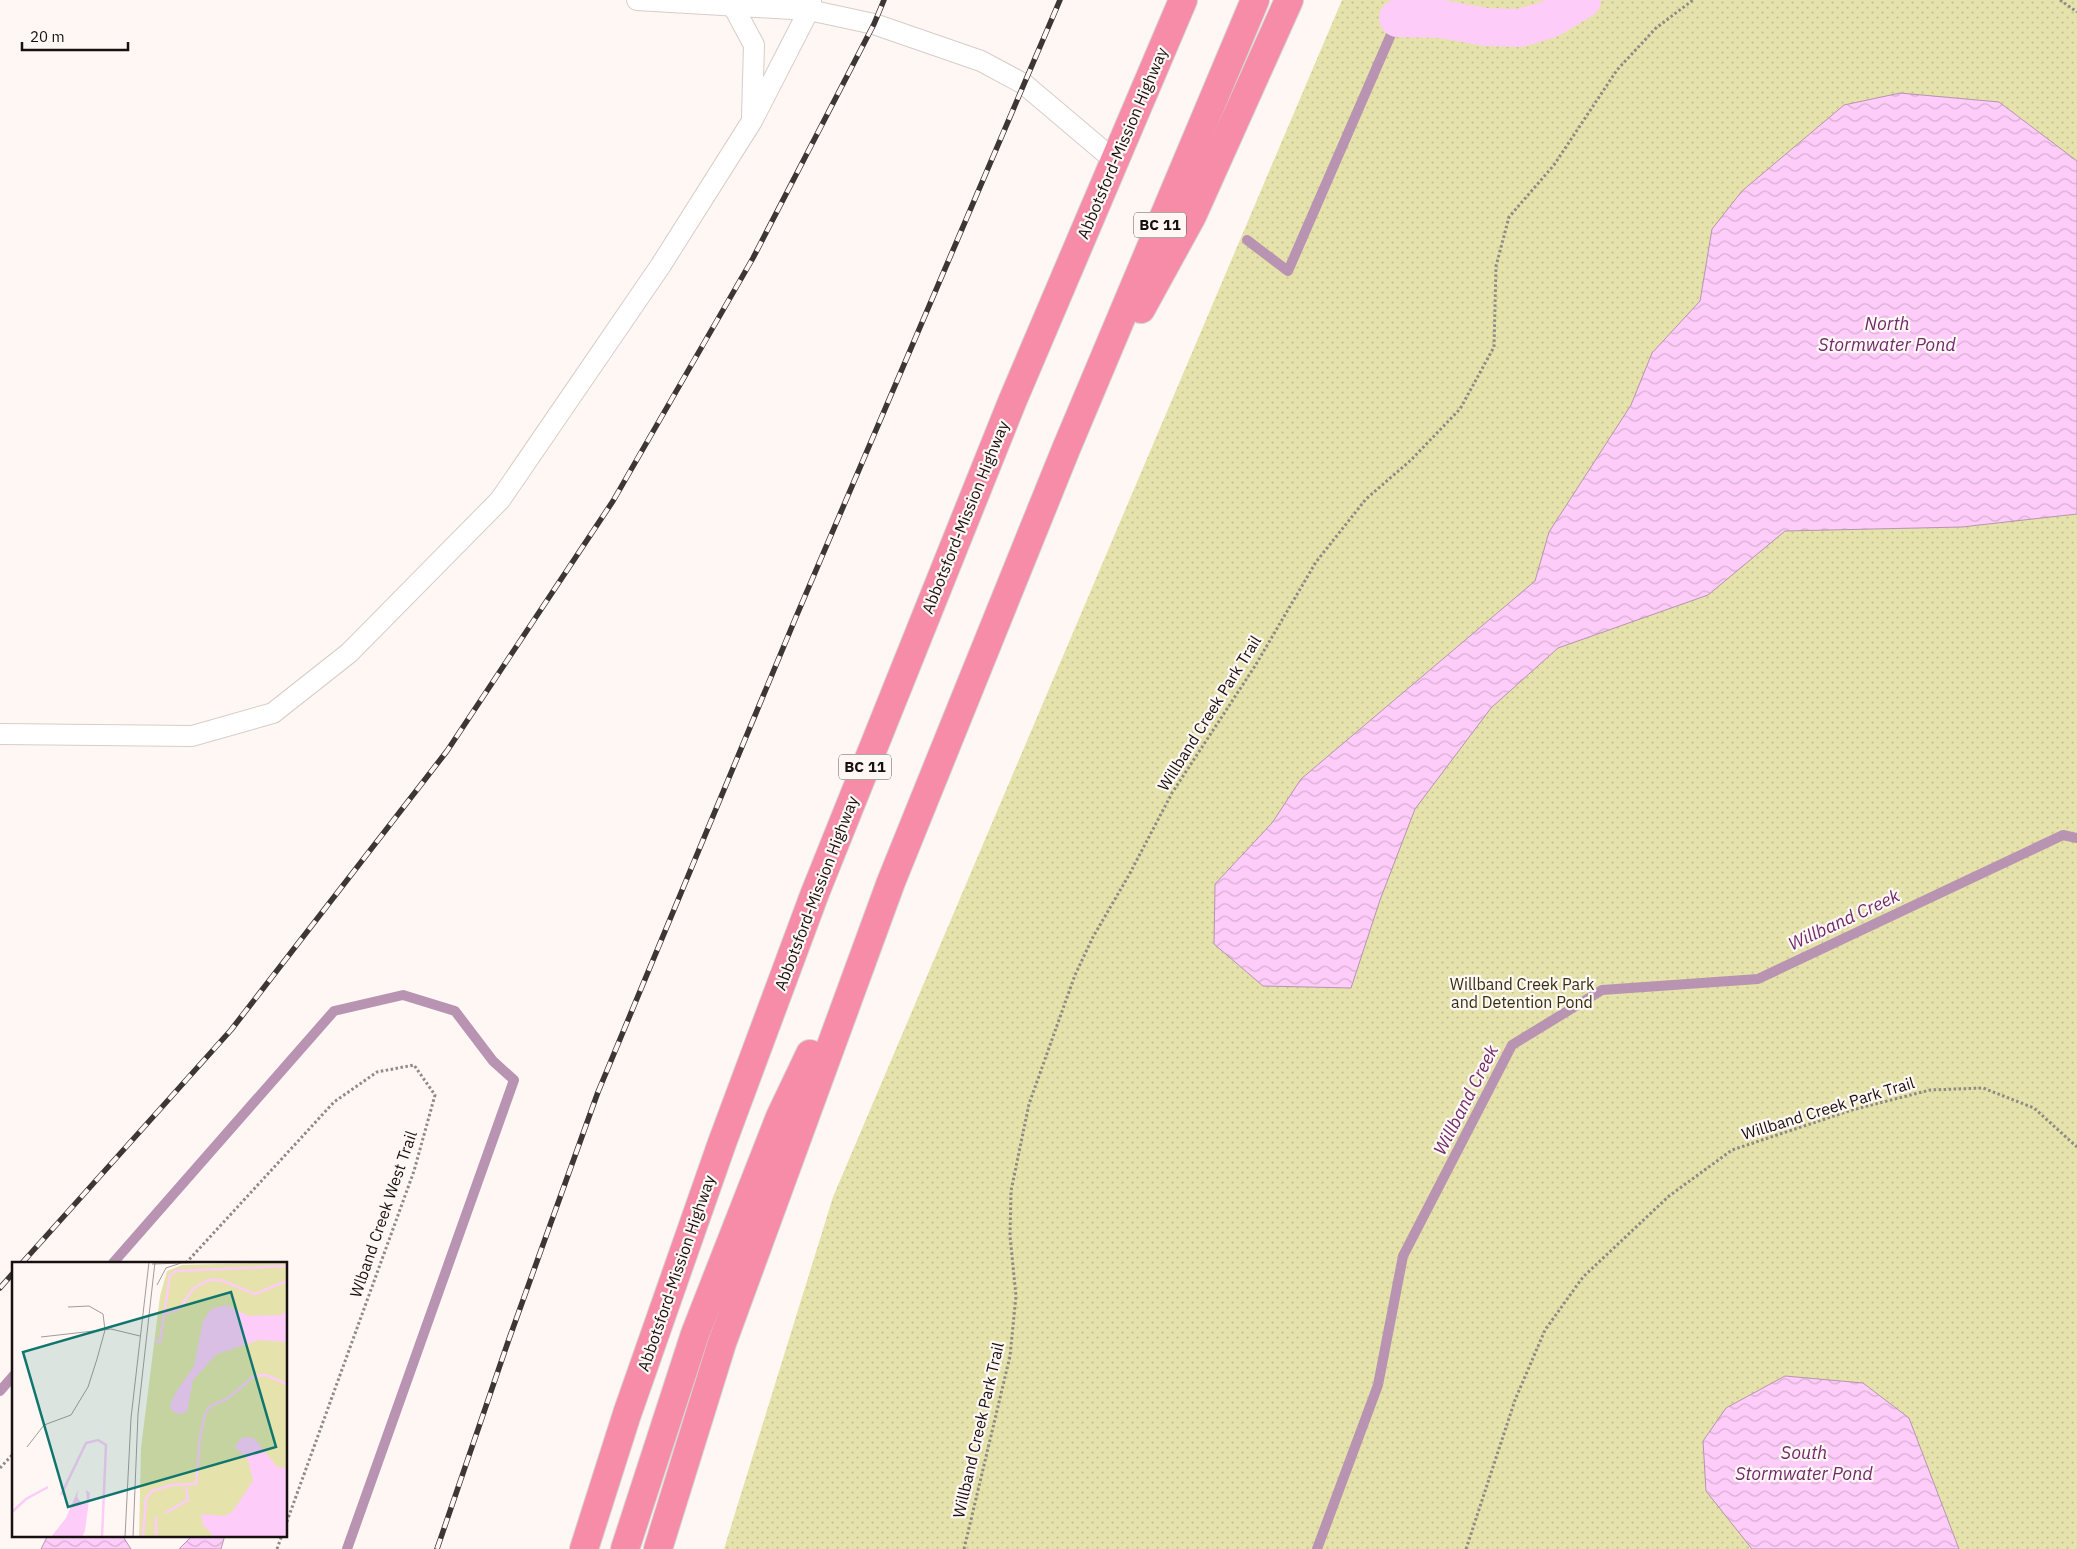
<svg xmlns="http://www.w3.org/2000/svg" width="2077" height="1549" font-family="'IBM Plex Sans',sans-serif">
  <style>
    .park { fill: url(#park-dots) }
    .water { fill: url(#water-waves); stroke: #b894b2 }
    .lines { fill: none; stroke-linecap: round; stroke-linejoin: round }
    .stream { stroke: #b894b2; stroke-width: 10 }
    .canal { stroke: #fdccf8; stroke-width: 38 }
    .lane-casing { stroke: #d9ccc8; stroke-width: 22 }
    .highway-casing { stroke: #d5d4d4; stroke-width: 30 }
    .path { stroke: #8f8987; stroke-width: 3; stroke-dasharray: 2.5 2.5; stroke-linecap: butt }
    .lane { stroke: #fff; stroke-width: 20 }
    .highway { stroke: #f68ca8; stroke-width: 28 }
    .rail-casing { stroke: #3c3635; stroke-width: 5.5 }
    .rail { stroke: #fff7f4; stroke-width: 4; stroke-dasharray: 11; stroke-linecap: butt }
    .labels { text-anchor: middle; stroke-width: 4.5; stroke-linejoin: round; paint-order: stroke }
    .shield { fill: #fff7f4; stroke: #5c5654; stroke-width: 1 }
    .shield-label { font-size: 15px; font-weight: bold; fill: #161110 }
    .street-label { font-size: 16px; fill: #161110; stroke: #fff7f4 }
    .park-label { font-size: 16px; fill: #33310e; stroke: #fff7f4 }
    .water-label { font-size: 18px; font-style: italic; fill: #702a6b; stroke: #fff7f4 }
    .inset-river { fill: none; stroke: #fdccf8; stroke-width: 2.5 }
    .inset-road { fill: none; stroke: #a29b99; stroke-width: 1 }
    .view { fill: #0f766e; fill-opacity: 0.15; stroke: #0f766e; stroke-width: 2.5 }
    .inset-edge { fill: none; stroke: #161110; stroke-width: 2.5 }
  </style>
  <defs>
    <pattern id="park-dots" width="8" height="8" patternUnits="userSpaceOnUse" patternTransform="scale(1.25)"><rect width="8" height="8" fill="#e5e3ab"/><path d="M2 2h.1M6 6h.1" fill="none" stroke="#c4c292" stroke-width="1.8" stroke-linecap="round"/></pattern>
    <pattern id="water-waves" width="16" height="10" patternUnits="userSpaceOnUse" patternTransform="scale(1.25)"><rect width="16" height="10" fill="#fdccf8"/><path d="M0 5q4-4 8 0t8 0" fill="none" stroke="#d8aed4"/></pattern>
  </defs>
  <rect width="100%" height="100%" fill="#fff7f4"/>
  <polygon class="park" points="1342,0 2077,0 2077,1549 724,1549 833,1197"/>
  <g class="water">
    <polygon points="1900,93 1999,102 2077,161 2077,514 1962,527 1785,531 1708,595 1558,648 1491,708 1415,809 1380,900 1351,988 1263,986 1214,944 1215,884 1272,823 1301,779 1535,581 1549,532 1631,405 1652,353 1700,301 1712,229 1742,191 1844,105"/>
    <polygon points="1785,1376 1863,1383 1909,1418 1959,1549 1752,1549 1706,1491 1703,1441 1726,1408"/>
    <polygon points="48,1535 122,1535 131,1549 41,1549"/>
    <polygon points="193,1535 225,1535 221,1549 179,1549"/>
  </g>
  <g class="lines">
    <g class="stream">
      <polyline points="1247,240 1288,271 1406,0"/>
      <polyline points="113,1263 334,1011 403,995 455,1011 493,1061 514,1080 347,1549"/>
      <polyline points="0,1391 14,1375"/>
      <polyline points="1317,1549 1378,1385 1403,1256 1512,1045 1602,990 1758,979 2063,835 2077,838"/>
    </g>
    <polyline class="canal" points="1398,18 1442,19 1485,27 1520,28 1550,19 1582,0"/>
    <g class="lane-casing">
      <g id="lane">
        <polyline points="637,0 809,10 874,24 981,61 1024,84 1115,161"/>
        <polyline points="733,6 754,45 752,116"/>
        <polyline points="0,734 192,736 273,713 349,653 500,500 661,265 752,121 809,10 811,0"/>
      </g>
    </g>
    <g class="highway-casing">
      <g id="highway">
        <polyline points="1141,309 1192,216 1289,0"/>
        <polyline points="584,1549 627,1414 722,1143 815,893 1012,402 1183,0"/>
        <polyline points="625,1549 695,1334 780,1117 810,1054"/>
        <polyline points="658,1549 722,1343 891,882 1066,449 1255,0"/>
      </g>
    </g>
    <g class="path">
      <polyline points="2060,0 2077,12"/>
      <polyline points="186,1263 334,1102 377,1072 414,1065 435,1095 414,1171 286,1524"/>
      <polyline points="0,1468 14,1453"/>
      <polyline points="277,1549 282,1535"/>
      <polyline points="964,1549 1010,1356 1016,1296 1010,1236 1011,1191 1029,1104 1075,975 1093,937 1129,875 1172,793 1255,666 1316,562 1366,499 1411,460 1460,409 1494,347 1496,266 1509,217 1554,165 1617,70 1656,28 1693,0"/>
      <polyline points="1466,1549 1515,1400 1545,1330 1583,1277 1669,1196 1732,1150 1852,1110 1930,1090 1983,1088 2034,1108 2077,1147"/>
    </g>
    <use href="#lane" class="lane"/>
    <use href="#highway" class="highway"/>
    <g class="rail-casing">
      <g id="rail">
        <polyline points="22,1263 231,1030 447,751 613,501 753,258 874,24 884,0"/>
        <polyline points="0,1288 14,1272"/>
        <polyline points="437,1549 509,1339 598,1092 796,617 1060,0"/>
      </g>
    </g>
    <use href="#rail" class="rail"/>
  </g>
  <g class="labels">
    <g class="shield">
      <rect x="1134" y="212.5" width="52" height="25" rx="4"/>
      <rect x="839" y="754.5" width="52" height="25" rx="4"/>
    </g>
    <g class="shield-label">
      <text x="1160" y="230">BC 11</text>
      <text x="865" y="772">BC 11</text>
    </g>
    <g class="street-label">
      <text transform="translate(1122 143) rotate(-67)" y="6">Abbotsford-Mission Highway</text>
      <text transform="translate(965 517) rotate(-68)" y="6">Abbotsford-Mission Highway</text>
      <text transform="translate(1209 713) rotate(-58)" y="6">Willband Creek Park Trail</text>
      <text transform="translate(816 893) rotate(-69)" y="6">Abbotsford-Mission Highway</text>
      <text transform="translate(1828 1108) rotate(-17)" y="6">Willband Creek Park Trail</text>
      <text transform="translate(383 1214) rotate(-71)" y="6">Wlband Creek West Trail</text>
      <text transform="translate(676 1273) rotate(-71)" y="6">Abbotsford-Mission Highway</text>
      <text transform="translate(978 1430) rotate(-77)" y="6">Willband Creek Park Trail</text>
    </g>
    <g class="park-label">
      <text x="1522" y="990">Willband Creek Park<tspan x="1522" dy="18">and Detention Pond</tspan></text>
    </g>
    <g class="water-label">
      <text x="1887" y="330">North<tspan x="1887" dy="21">Stormwater Pond</tspan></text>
      <text transform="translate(1844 920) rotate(-25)" y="6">Willband Creek</text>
      <text transform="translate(1466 1100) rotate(-63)" y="6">Willband Creek</text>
      <text x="1804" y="1459">South<tspan x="1804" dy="21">Stormwater Pond</tspan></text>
    </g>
  </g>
  <g transform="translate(12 1262)">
    <rect width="275" height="275" fill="#fff7f4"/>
    <path d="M275,0V275H127L129,186L148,34L155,9L170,3Z" fill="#e5e3ab"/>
    <path d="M214,43L237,54L269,53L275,48V80L247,78L205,92L181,118L175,150L166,152L160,149L158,143L164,130L182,104L191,59L199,47ZM237,175L243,177L265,205L275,206V275H202L191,263L189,252L212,254L221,249L241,219L236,198L223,185L229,176ZM66,228L65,235L70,242L75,238L74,228L78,231L73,269L70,275H39L54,256Z" fill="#fdccf8"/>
    <path class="inset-river" d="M152,52L167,47L181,27L196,18H209L243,32L275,19M143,78L148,80L158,13L164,9L275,4M49,233L74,181L86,178L94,183L90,275M0,250L14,237L36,225M153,251L176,238L174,225M131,275L134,237L140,229L159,223L184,222L188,175L193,151L200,143L215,137L242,114L254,113L275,122M144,275V255"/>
    <path class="inset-road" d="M140,2L201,0M145,23L154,6L169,1M29,75L99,67L128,74M15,185L32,163L59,153L76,125L85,97L93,68L91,52L77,44L56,45M113,275L119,156L137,0M121,275L126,152L143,0"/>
    <path class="view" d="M219,30L264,185L56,245L11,90Z"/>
    <rect width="275" height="275" class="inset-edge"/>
  </g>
  <path d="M22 42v8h106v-8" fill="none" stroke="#161110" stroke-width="2.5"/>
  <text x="30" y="42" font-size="15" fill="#161110" stroke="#fff7f4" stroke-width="4" paint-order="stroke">20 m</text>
</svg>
